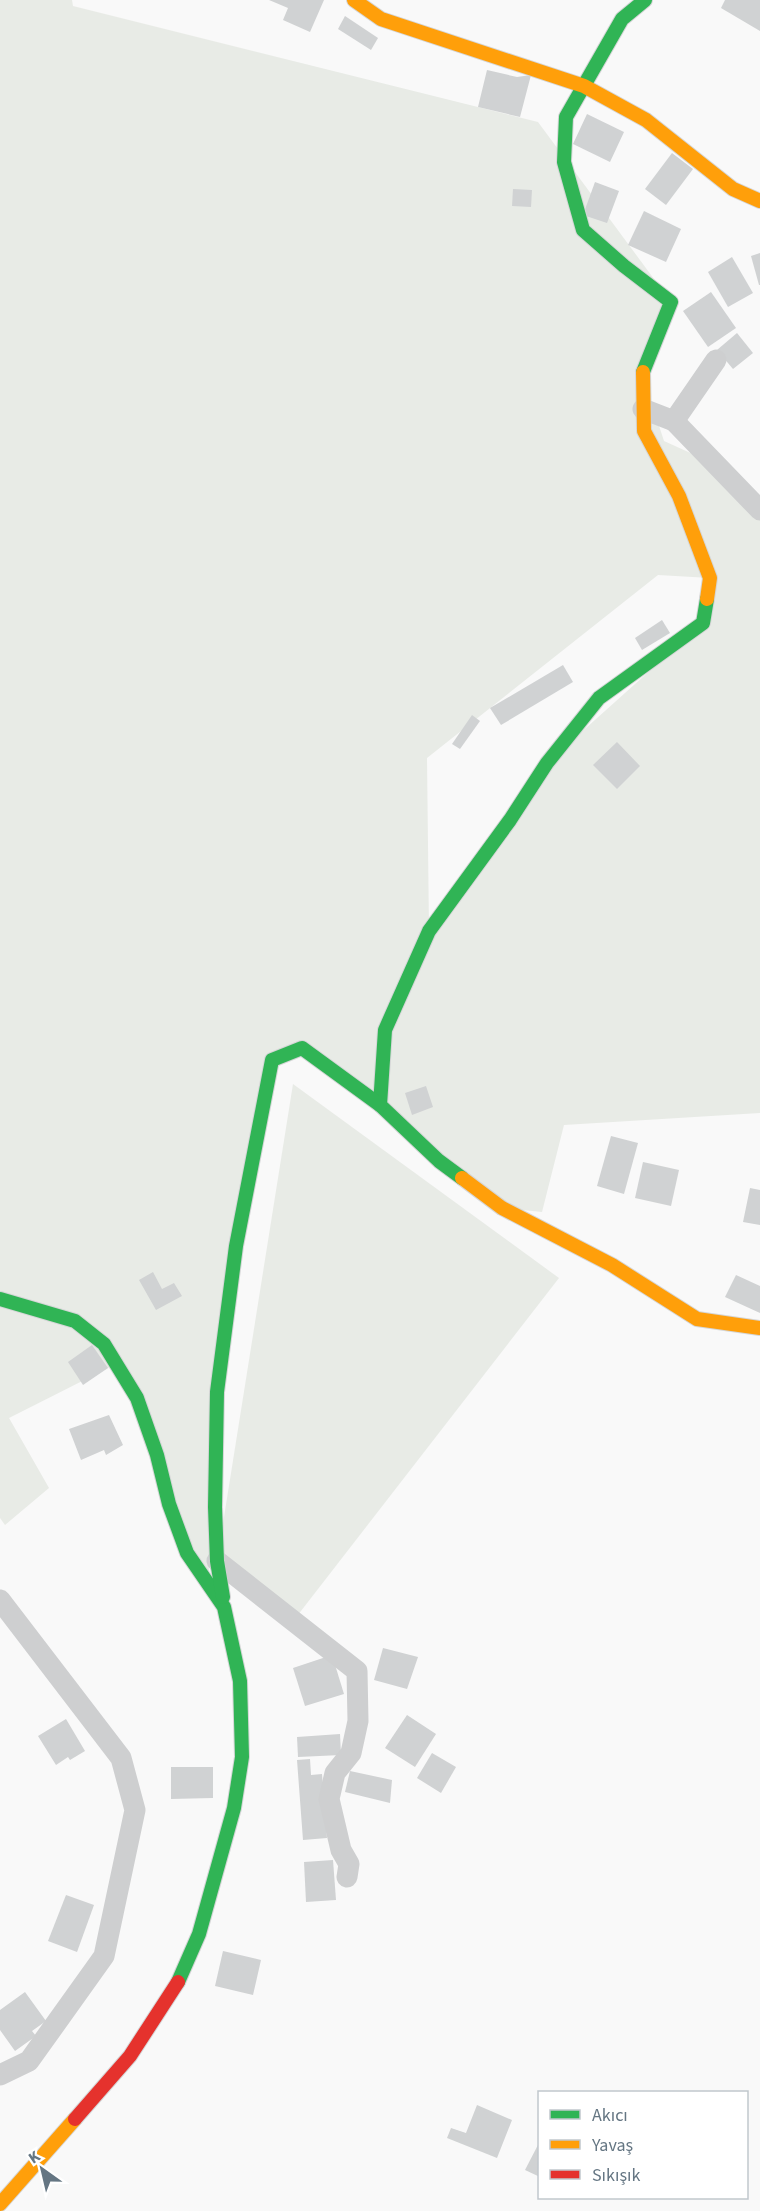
<svg xmlns="http://www.w3.org/2000/svg" width="760" height="2211" font-family="'Source Sans 3',sans-serif">
  <style>
    .green { fill: #e8ebe6; fill-rule: evenodd }
    .building { fill: #d0d2d3 }
    .lines { fill: none; stroke-linecap: round; stroke-linejoin: round }
    .fast-casing { stroke: #d5d6d7; stroke-width: 16 }
    .slow-casing { stroke: #d5d6d7; stroke-width: 16 }
    .jam-casing { stroke: #d5d6d7; stroke-width: 16 }
    .street { stroke: #cecfd0; stroke-width: 21 }
    .fast { stroke: #30b455; stroke-width: 14 }
    .slow { stroke: #ff9f0a; stroke-width: 14 }
    .jam { stroke: #e5322d; stroke-width: 14 }
  </style>
  <rect width="100%" height="100%" fill="#f9f9f9"/>
  <g class="green">
    <path d="M0,0H72L73,6L538,122L671,302L642,374L664,441L717,465L760,520V1113L564,1125L542,1212L502,1208L366,1095L302,1048L272,1060L228,1307L208,1583L116,1364L9,1418L49,1488L5,1525L0,1518ZM658,575L710,578L703,623L547,763L429,930L427,758Z"/>
    <polygon points="293,1084 559,1278 294,1620 217,1561"/>
  </g>
  <g class="building">
    <polygon points="269,0 324,0 310,32 283,20 288,8"/>
    <polygon points="725,0 760,0 760,31 721,8"/>
    <polygon points="345,16 378,38 371,50 338,29"/>
    <polygon points="487,70 517,77 531,75 520,117 478,107"/>
    <polygon points="587,114 624,132 610,162 573,144"/>
    <polygon points="672,153 693,169 666,205 645,189"/>
    <polygon points="595,182 619,191 607,223 583,215"/>
    <polygon points="513,189 532,190 531,207 512,206"/>
    <polygon points="644,211 681,229 666,262 628,245"/>
    <polygon points="760,253 760,285 759,285 751,256"/>
    <polygon points="732,257 753,293 728,307 708,272"/>
    <polygon points="711,292 736,328 708,347 683,311"/>
    <polygon points="737,333 753,353 733,369 717,350"/>
    <polygon points="662,620 670,633 642,650 635,638"/>
    <polygon points="563,665 573,682 501,725 490,708"/>
    <polygon points="472,715 480,721 460,749 452,744"/>
    <polygon points="617,742 640,766 617,789 593,765"/>
    <polygon points="426,1086 433,1107 412,1115 405,1093"/>
    <polygon points="611,1136 638,1143 624,1194 597,1186"/>
    <polygon points="643,1162 679,1170 671,1206 635,1198"/>
    <polygon points="750,1188 760,1190 760,1225 743,1222"/>
    <polygon points="153,1272 162,1289 174,1283 182,1296 156,1310 139,1280"/>
    <polygon points="736,1275 760,1286 760,1313 725,1297"/>
    <polygon points="92,1345 108,1368 83,1385 68,1362"/>
    <polygon points="109,1415 123,1445 106,1455 104,1450 81,1460 69,1429"/>
    <polygon points="383,1648 418,1657 407,1689 374,1680"/>
    <polygon points="332,1655 344,1694 305,1706 293,1668"/>
    <polygon points="407,1715 436,1734 415,1767 385,1748"/>
    <polygon points="66,1719 85,1751 70,1760 68,1757 56,1765 38,1736"/>
    <polygon points="340,1734 341,1755 298,1757 297,1737"/>
    <polygon points="432,1753 456,1767 441,1793 417,1778"/>
    <polygon points="310,1759 311,1775 322,1774 327,1838 303,1840 297,1760"/>
    <polygon points="171,1767 213,1767 213,1798 171,1799"/>
    <polygon points="350,1771 392,1780 390,1803 345,1792"/>
    <polygon points="333,1860 336,1900 306,1902 304,1862"/>
    <polygon points="66,1895 94,1905 77,1952 48,1941"/>
    <polygon points="223,1951 261,1960 253,1995 215,1986"/>
    <polygon points="25,1992 46,2021 32,2031 36,2036 15,2051 0,2030 0,2010"/>
    <polygon points="477,2105 512,2120 497,2158 447,2138 451,2128 466,2133"/>
    <polygon points="540,2141 540,2177 525,2170"/>
  </g>
  <g class="lines">
    <g class="fast-casing">
      <g id="fast">
        <polyline points="643,372 671,302 624,266 583,230 564,162 566,117 622,19 645,0"/>
        <polyline points="462,1178 439,1161 380,1105 385,1030 429,931 510,820 547,763 599,698 703,623 707,599"/>
        <polyline points="0,1299 75,1321 104,1344 137,1398 157,1455 169,1504 187,1553 224,1607 240,1681 242,1757 234,1808 199,1934 178,1982"/>
        <polyline points="223,1597 217,1561 215,1507 217,1392 236,1246 272,1060 302,1048 380,1105"/>
      </g>
    </g>
    <g class="slow-casing">
      <g id="slow">
        <polyline points="354,0 381,19 584,86 646,120 733,189 760,201"/>
        <polyline points="643,372 644,431 679,496 710,578 707,599"/>
        <polyline points="462,1178 502,1208 612,1265 697,1319 760,1328"/>
        <polyline points="0,2204 75,2119"/>
      </g>
    </g>
    <g class="jam-casing">
      <polyline id="jam" points="75,2119 130,2056 178,1982"/>
    </g>
    <g class="street">
      <polyline points="643,409 674,421 760,510"/>
      <polyline points="674,421 716,360"/>
      <polyline points="217,1561 357,1671 358,1721 351,1753 335,1773 329,1799 341,1850 349,1864 347,1877"/>
      <polyline points="0,1600 121,1758 135,1810 104,1956 29,2061 0,2075"/>
    </g>
    <use href="#fast" class="fast"/>
    <use href="#slow" class="slow"/>
    <use href="#jam" class="jam"/>
  </g>
  <rect x="538" y="2091" width="210" height="108" fill="#ffffff" stroke="#c1c8cd" stroke-width="1.5"/>
  <rect x="550" y="2110" width="30" height="9" fill="#30b455" stroke="#c1c8cd" stroke-width="1.5"/>
  <text x="592" y="2121" font-size="18" fill="#657683">Akıcı</text>
  <rect x="550" y="2140" width="30" height="9" fill="#ff9f0a" stroke="#c1c8cd" stroke-width="1.5"/>
  <text x="592" y="2151" font-size="18" fill="#657683">Yavaş</text>
  <rect x="550" y="2170" width="30" height="9" fill="#e5322d" stroke="#c1c8cd" stroke-width="1.5"/>
  <text x="592" y="2181" font-size="18" fill="#657683">Sıkışık</text>
  <g transform="translate(42 2169) rotate(326)" stroke="#ffffff" stroke-width="4.5" paint-order="stroke">
  <path d="M0-4.5L10 22L0 15L-10 22Z" fill="#657683"/>
  <text y="-9" font-size="16" font-weight="bold" text-anchor="middle" fill="#657683">K</text>
  </g>
</svg>
